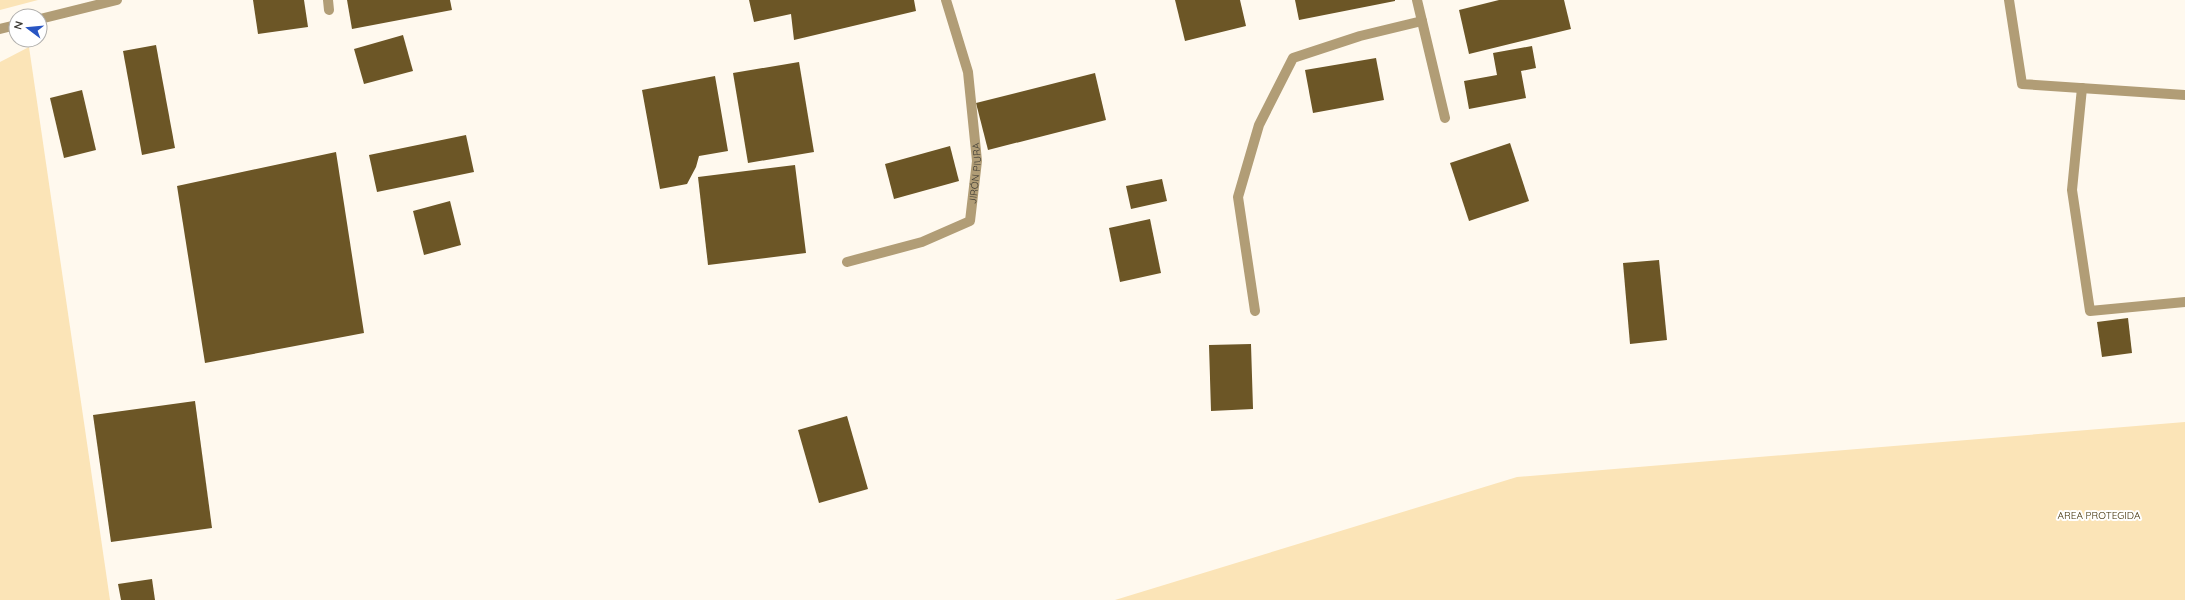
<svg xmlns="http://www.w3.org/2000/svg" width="2185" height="600" font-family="Quicksand,sans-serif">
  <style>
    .green { fill: #fbe4b7 }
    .building { fill: #6c5626 }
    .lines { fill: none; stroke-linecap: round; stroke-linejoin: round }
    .minor { stroke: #b19d76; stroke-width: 10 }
    .labels { text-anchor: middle; stroke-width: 4; stroke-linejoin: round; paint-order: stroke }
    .street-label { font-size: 10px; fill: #393731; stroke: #fff }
    .park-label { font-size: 10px; fill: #3f2e04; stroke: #fff }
  </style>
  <rect width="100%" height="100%" fill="#fff9ee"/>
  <g class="green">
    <polygon points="0,0 38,0 0,10"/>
    <polygon points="29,47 110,600 0,600 0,62"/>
    <polygon points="2185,422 2185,600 1115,600 1517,477"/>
  </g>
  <g class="building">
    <polygon points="253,0 304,0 308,27 258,34"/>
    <polygon points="347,0 450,0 452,10 352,29"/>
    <polygon points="749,0 914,0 916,11 794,40 791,14 754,22"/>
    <polygon points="1175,0 1240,0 1246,26 1185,41"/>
    <polygon points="1295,0 1395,0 1395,1 1299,20"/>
    <polygon points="1499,0 1564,0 1571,29 1469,54 1459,10"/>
    <polygon points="403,35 413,71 364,84 354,49"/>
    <polygon points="156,45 175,148 142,155 123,51"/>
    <polygon points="1532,46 1536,68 1521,71 1526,98 1469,109 1464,81 1497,75 1493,53"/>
    <polygon points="1376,58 1384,100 1313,113 1305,70"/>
    <polygon points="799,62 814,152 748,163 733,73"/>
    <polygon points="1095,73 1106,120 988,150 976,103"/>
    <polygon points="715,76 728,151 699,156 696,167 687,184 660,189 642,90"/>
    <polygon points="82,90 96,150 64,158 50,98"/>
    <polygon points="466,135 474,172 377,192 369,155"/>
    <polygon points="1510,143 1529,201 1469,221 1450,163"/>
    <polygon points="950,146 959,181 894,199 885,164"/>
    <polygon points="336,152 364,333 205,363 177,186"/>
    <polygon points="795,165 806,253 708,265 698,177"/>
    <polygon points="1162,179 1167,201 1131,209 1126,186"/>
    <polygon points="450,201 461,245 424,255 413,211"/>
    <polygon points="1150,219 1161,273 1120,282 1109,228"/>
    <polygon points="1659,260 1667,340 1630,344 1623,263"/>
    <polygon points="2128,318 2132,353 2102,357 2097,322"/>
    <polygon points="1251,344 1253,409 1211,411 1209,345"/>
    <polygon points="195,401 212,528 111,542 93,415"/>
    <polygon points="847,416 868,489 819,503 798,430"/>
    <polygon points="152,579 155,600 121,600 118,584"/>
  </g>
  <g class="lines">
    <g class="minor">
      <polyline points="328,0 329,10"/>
      <polyline points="1417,0 1445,118"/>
      <polyline points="2009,0 2022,84 2185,95"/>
      <polyline points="40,19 117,0"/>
      <polyline points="0,29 16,25"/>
      <polyline points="2082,88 2072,190 2090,311 2185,302"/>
      <path id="s1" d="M847,262L922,242L970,221L977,161L968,72L946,0"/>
      <polyline points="1255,311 1238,197 1259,125 1293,58 1360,36 1422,21"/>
    </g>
  </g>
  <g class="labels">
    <g class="street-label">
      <text dy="4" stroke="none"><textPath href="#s1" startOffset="178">JIRÓN PIURA</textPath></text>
    </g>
    <g class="park-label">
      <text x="2099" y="519">AREA PROTEGIDA</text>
    </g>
  </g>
  <g transform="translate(28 28) rotate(286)"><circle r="19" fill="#ffffff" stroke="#b0afad"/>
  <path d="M0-3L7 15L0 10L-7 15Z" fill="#2855c3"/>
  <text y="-6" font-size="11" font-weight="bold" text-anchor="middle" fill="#393731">N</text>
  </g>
</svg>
